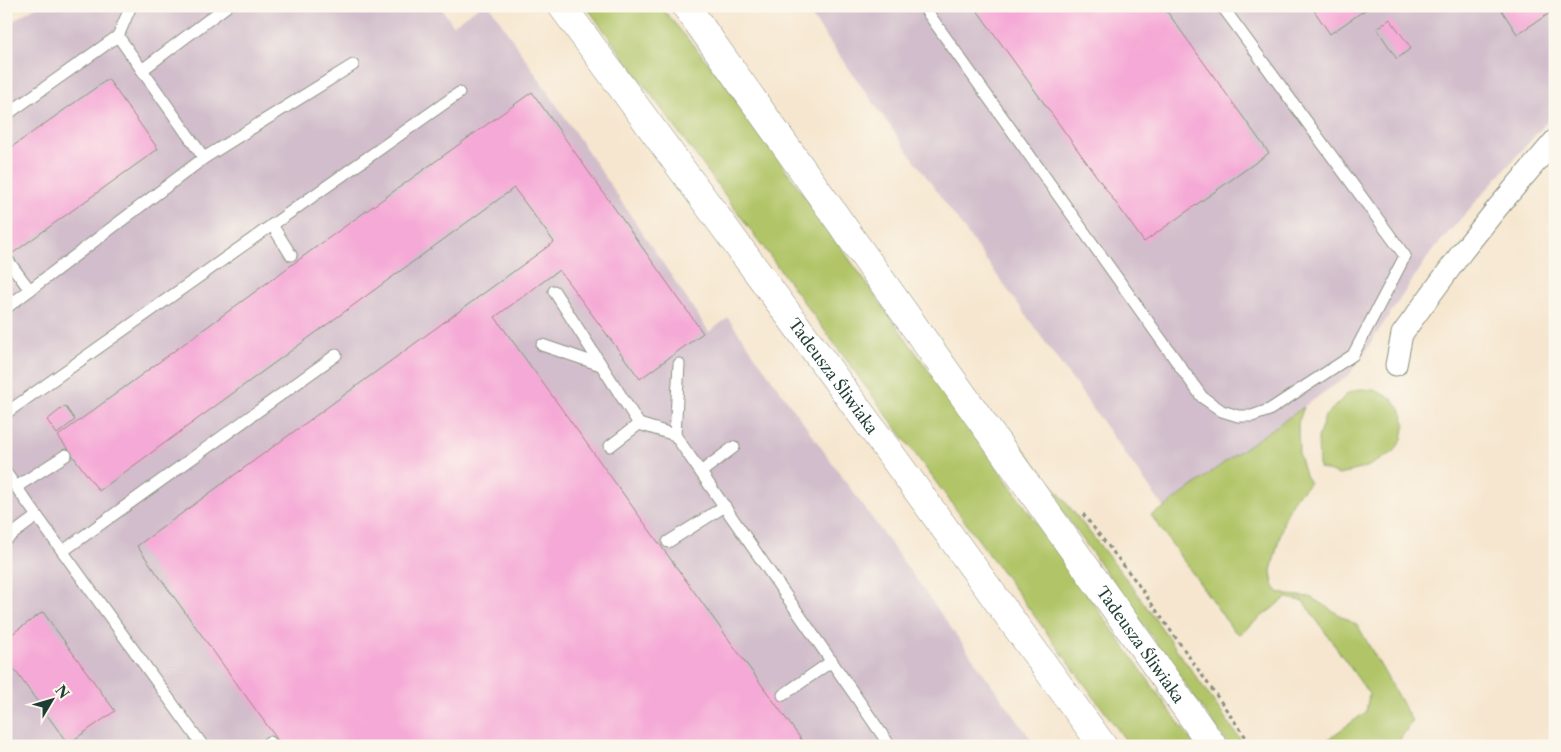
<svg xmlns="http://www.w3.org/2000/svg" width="1561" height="752" font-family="'Libre Caslon Text',serif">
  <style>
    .industrial { fill: #d1bdcb }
    .green { fill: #b1c568; stroke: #68814e }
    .building { fill: #f5a9d6 }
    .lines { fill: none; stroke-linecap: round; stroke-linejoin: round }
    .service-casing { stroke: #8a9282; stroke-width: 13 }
    .minor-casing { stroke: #8a9282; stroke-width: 23 }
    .primary-casing { stroke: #8a9282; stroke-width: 29 }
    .path { stroke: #8a9282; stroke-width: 3; stroke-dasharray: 4 4; stroke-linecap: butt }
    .service { stroke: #fff; stroke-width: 11 }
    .minor { stroke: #fff; stroke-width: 21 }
    .primary { stroke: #fff; stroke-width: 28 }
    .labels { text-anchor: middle; stroke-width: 4; stroke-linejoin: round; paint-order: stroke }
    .street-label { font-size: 16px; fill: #1f3d34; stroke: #fbf7ec }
  </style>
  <rect width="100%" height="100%" fill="#fbf7ec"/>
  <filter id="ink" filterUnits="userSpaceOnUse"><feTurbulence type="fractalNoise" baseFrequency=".02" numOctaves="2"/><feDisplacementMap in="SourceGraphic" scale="10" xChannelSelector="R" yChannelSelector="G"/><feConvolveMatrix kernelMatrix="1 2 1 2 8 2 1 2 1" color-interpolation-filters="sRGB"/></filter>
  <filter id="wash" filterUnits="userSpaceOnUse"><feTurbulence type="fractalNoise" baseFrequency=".0096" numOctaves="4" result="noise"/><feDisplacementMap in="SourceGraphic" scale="20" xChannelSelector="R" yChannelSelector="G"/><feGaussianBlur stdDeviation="1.12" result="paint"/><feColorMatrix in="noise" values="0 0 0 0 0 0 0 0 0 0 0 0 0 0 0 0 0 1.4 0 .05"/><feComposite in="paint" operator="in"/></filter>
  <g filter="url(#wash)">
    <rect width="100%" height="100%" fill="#f6e6cf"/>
    <g class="industrial">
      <polygon points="37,6 440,6 453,25 480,6 490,6 709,332 728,318 1036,746 6,746 6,25"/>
      <polygon points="804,6 1555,6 1555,113 1432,251 1349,375 1233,456 1164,508"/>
    </g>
    <g class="green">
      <polygon points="586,6 660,6 720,77 1195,746 1130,746"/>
      <polygon points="1360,389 1375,390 1391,398 1400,409 1405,423 1402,439 1394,452 1367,467 1339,475 1319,468 1318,438 1325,416 1348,393"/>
      <polygon points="1304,407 1298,423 1299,455 1305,475 1310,483 1293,500 1284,520 1271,571 1273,585 1278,592 1288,595 1310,597 1358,626 1412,721 1396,746 1320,746 1321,744 1366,712 1369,694 1303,601 1286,598 1239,634 1233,630 1151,515 1164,508 1233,456"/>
      <polygon points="1016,439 1131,585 1245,746 1229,746 1013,441"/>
    </g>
    <g id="blocks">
      <g class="building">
        <polygon points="974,6 1163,6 1269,153 1144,242"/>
        <polygon points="1311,6 1371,6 1330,34"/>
        <polygon points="1499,6 1555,6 1555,10 1517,34"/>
        <polygon points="1390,19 1411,48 1397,59 1377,29"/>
        <polygon points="108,79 158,149 13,253 6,243 6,151"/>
        <polygon points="532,92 703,333 640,379 559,270 495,317 806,746 282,746 137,546 554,242 514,188 99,491 58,436 312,250"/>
        <polygon points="65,406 75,420 57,434 47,420"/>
        <polygon points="43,612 115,711 68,744 6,658 6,638"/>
      </g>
    </g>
  </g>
  <g filter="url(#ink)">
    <use href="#blocks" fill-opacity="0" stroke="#8a9282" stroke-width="1"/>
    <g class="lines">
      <g class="service-casing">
        <g id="service">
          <polyline points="923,6 1202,397 1222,411 1238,416 1252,416 1269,410 1353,355 1405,256 1222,6"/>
          <polyline points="118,36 131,6"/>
          <polyline points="142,70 227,6"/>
          <polyline points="6,115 118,36 204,158"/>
          <polyline points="272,225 291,255"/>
          <polyline points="6,258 30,290"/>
          <polyline points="554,291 639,424 675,435 890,746"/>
          <polyline points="6,308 204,158 353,65"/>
          <polyline points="542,345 601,365"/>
          <polyline points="6,413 459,93"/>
          <polyline points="675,435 679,364"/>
          <polyline points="610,446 639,424"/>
          <polyline points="701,472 734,447"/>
          <polyline points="6,473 203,746"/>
          <polyline points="16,487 66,455"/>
          <polyline points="6,539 37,516"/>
          <polyline points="668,542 725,506"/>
          <polyline points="63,551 336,355"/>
          <polyline points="783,695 832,661"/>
          <polyline points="264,746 269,742"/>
        </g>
      </g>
      <g class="minor-casing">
        <polyline id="minor" points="1396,365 1402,334 1462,252 1498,207 1555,140"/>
      </g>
      <g class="primary-casing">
        <g id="primary">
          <path id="s1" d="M562,6L879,438L1103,746"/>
          <path id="s2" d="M686,6L1213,746"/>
        </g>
      </g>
      <polyline class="path" points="1083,514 1135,580 1252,746"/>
      <use href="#service" class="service"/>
      <use href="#minor" class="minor"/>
      <use href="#primary" class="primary"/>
    </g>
  </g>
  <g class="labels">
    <g class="street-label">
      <text dy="6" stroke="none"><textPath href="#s1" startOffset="459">Tadeusza Śliwiaka</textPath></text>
      <text dy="6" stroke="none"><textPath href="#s2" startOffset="784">Tadeusza Śliwiaka</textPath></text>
    </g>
  </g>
  <rect width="1561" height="752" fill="none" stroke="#fbf7ec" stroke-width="25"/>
  <g transform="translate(52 700) rotate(52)" stroke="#fbf7ec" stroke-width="4" paint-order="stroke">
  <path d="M0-4L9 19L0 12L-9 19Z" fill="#1f3d34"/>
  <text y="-8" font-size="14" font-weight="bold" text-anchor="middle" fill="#1f3d34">N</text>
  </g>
</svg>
